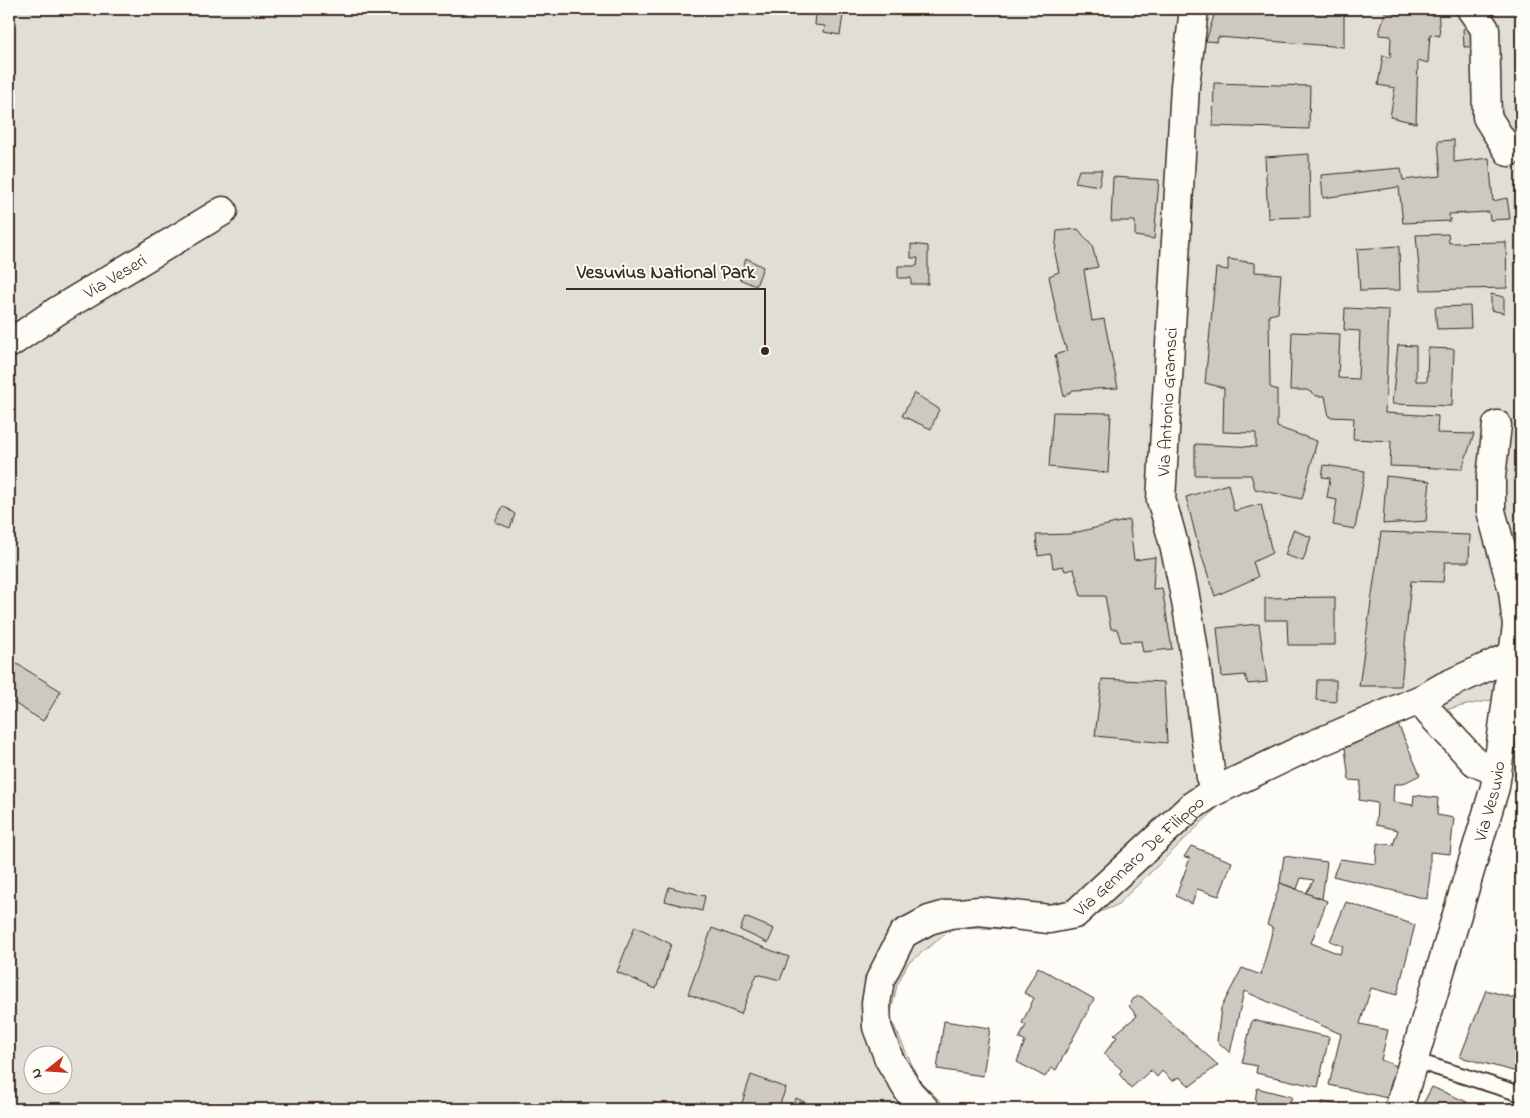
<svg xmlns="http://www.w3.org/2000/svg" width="1530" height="1118" font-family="'Indie Flower',sans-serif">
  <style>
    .green { fill: #e1ded7; stroke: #8e847a; fill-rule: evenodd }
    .building { fill: #cdc8c2; stroke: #3b2a1e }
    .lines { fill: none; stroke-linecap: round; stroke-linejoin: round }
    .service-casing { stroke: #3b2a1e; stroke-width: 18 }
    .minor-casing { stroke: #3b2a1e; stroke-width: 31 }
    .service { stroke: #fdfcf7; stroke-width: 14 }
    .minor { stroke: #fdfcf7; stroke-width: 28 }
    .labels { text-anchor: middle; stroke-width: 4; stroke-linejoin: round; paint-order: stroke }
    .street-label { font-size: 18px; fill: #3b2a1e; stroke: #fdfcf7 }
    .leader { fill: none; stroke: #3b2a1e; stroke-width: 2 }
    .callout-dot { fill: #3b2a1e; stroke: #fdfcf7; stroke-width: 2 }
    .callout-label { font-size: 19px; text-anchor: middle; font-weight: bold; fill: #3b2a1e; stroke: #fdfcf7; stroke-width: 4; stroke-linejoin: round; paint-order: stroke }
  </style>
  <rect width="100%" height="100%" fill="#fdfcf7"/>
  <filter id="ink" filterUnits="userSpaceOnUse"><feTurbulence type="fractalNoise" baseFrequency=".02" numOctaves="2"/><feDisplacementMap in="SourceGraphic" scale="10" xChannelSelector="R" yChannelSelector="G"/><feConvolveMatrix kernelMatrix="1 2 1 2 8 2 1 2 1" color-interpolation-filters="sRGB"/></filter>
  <g filter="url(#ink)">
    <path class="green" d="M9,9H1521V694L1408,717L1229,796L1117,905L1055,931L955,927L908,963L897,985L890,1017L919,1080L948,1109H9ZM32,1056H62V1086H32Z"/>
    <g class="building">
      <polygon points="830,9 844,9 840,35 824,32 825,26 815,25 816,13 830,15"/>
      <polygon points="1216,9 1344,9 1344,47 1218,37 1217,42 1206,41"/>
      <polygon points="1402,9 1438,9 1440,36 1430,34 1428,63 1418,60 1416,123 1390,117 1395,88 1378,85 1383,55 1390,58 1391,36 1379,35 1385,12 1401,14"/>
      <polygon points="1471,25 1482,46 1464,47 1463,29"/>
      <polygon points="1214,83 1310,86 1309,129 1213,126"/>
      <polygon points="1454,140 1454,162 1489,158 1493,201 1507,198 1510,219 1490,220 1489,212 1449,214 1450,221 1403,223 1399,187 1323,198 1321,175 1401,168 1403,180 1441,176 1438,141"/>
      <polygon points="9,148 15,158 9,163"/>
      <polygon points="1309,154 1310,217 1268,218 1265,157"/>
      <polygon points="1079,170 1102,170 1099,186 1075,182"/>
      <polygon points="1113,177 1159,180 1154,239 1135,236 1135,221 1111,221"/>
      <polygon points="1078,229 1092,246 1098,267 1084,270 1092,321 1104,319 1118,388 1073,390 1064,397 1055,355 1067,351 1060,331 1049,276 1059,272 1055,253 1057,231"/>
      <polygon points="1448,234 1449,243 1506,242 1507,288 1421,290 1416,235"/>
      <polygon points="911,244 928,246 928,284 911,284 911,278 898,278 898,266 917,266 918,258 911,258"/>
      <polygon points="1399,246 1400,290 1360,291 1357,249"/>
      <polygon points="746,258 763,267 756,286 739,279"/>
      <polygon points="1228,259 1255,263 1255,272 1281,274 1278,313 1269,315 1270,387 1277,390 1277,427 1317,441 1302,499 1255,489 1251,475 1195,475 1195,444 1256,447 1256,433 1223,432 1224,388 1205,383 1216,268 1228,270"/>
      <polygon points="1491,294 1504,297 1504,313 1491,310"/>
      <polygon points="1470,306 1471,328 1437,329 1435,307"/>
      <polygon points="1345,308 1389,310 1385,413 1438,416 1437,433 1474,434 1462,469 1390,466 1391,441 1353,439 1354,418 1329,417 1325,396 1317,396 1307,390 1290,390 1292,332 1340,334 1338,378 1358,379 1360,331 1344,330"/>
      <polygon points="1398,345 1416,346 1416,381 1427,381 1428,348 1454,349 1452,406 1392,404"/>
      <polygon points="914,393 939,409 931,429 902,416"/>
      <polygon points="1053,412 1111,413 1108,473 1049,467"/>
      <polygon points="1324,465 1365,471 1355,529 1333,525 1337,500 1327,498 1330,478 1322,477"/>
      <polygon points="1386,476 1430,481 1426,521 1383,524"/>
      <polygon points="1228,484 1234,511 1261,504 1272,553 1253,562 1258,577 1215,596 1198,545 1186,497"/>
      <polygon points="503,506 515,514 510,528 495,522"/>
      <polygon points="1129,520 1134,560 1155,557 1153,589 1162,588 1172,649 1143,652 1141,641 1121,642 1117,629 1111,629 1105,596 1081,596 1074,569 1065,571 1063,566 1053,568 1051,554 1038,556 1036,535 1069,534"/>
      <polygon points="1293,530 1311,537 1303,561 1285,555"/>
      <polygon points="1381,532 1470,535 1469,562 1445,562 1443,582 1411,581 1401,686 1359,686"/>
      <polygon points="1335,597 1335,645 1288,645 1287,620 1265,620 1265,598"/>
      <polygon points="1259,624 1267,682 1248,684 1245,675 1222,677 1217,628"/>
      <polygon points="17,664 61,691 43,721 9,700 9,676"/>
      <polygon points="1102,679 1164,682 1167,743 1095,736"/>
      <polygon points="1317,680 1336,680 1336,702 1316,700"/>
      <polygon points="1398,724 1420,775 1402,784 1394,784 1393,802 1413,805 1414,795 1438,798 1437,815 1454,818 1450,854 1430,852 1430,874 1427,899 1333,876 1340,859 1376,864 1377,843 1393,845 1398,830 1376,825 1377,803 1359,800 1361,781 1349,780 1345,748"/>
      <polygon points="1191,846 1232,862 1219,896 1197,889 1192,904 1176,896 1190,858 1184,857"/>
      <polygon points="1284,856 1327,862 1322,899 1306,893 1314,880 1301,878 1297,889 1280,883"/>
      <polygon points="1280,883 1327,901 1311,943 1340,954 1343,946 1330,941 1346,902 1415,925 1397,995 1371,988 1360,1024 1388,1030 1381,1060 1404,1069 1392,1099 1329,1085 1341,1034 1244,991 1230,1053 1217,1041 1221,1008 1242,968 1261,975 1273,928 1267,925"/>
      <polygon points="669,887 705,896 702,911 665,901"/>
      <polygon points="745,917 774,929 768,943 740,930"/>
      <polygon points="635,926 671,944 656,989 617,972"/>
      <polygon points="712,928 789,957 780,980 757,974 741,1014 688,994"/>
      <polygon points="1038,967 1094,999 1056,1070 1051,1068 1045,1077 1017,1062 1025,1041 1019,1039 1026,1025 1022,1023 1034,998 1024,993"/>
      <polygon points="1486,990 1521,1000 1521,1039 1520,1042 1521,1043 1521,1073 1460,1057"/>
      <polygon points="1139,996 1142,997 1218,1065 1190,1086 1179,1077 1172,1081 1162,1071 1157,1077 1151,1070 1131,1088 1119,1074 1122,1070 1104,1054 1117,1037 1114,1035 1137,1016 1129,1006 1133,999"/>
      <polygon points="1252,1020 1329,1037 1318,1087 1256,1073 1257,1066 1242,1063"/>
      <polygon points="944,1021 990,1028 983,1076 937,1069"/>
      <polygon points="751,1075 786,1088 778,1109 740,1109"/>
      <polygon points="1432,1087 1467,1102 1464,1109 1420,1109"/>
      <polygon points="1257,1088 1292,1097 1287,1109 1254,1109"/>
      <polygon points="796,1098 819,1109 791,1109"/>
      <polygon points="1322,1102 1365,1109 1320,1109"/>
    </g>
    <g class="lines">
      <g class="service-casing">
        <polyline id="service" points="1413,1060 1521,1094"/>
      </g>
      <g class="minor-casing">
        <g id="minor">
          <path d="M1194,9L1185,86L1161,500C1191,590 1199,697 1213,792"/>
          <polyline points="1471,9 1485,29 1487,117 1509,152"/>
          <path id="s1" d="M9,344L57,311L223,211"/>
          <polyline points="1424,698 1429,712 1475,762 1497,772"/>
          <path id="s2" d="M925,1109L909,1092L889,1059L877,1027L876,1003L880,980L903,934L929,920L950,914L979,911L1049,919L1075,914L1192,806L1213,792L1301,750L1424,698L1445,686L1513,655"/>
          <path id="s3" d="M1399,1109L1495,787L1517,626L1513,591L1491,511V477L1497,425"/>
        </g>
      </g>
      <use href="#service" class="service"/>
      <use href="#minor" class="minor"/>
    </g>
  </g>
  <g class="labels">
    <g class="street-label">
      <text dy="6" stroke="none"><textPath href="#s1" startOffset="126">Via Veseri</textPath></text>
      <text transform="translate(1167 402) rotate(-87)" y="6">Via Antonio Gramsci</text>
      <text dy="6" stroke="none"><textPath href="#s3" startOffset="321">Via Vesuvio</textPath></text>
      <text dy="6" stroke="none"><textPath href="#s2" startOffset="459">Via Gennaro De Filippo</textPath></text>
    </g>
  </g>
  <path class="leader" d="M765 351L765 289H566"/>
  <circle class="callout-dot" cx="765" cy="351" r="5"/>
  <g class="callout-label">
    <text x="666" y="278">Vesuvius National Park</text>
  </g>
  <rect width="1530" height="1118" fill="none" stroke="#fdfcf7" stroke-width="30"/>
  <rect x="15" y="15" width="1500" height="1088" fill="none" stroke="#3b2a1e" stroke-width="2" filter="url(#ink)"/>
  <g transform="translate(48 1070) rotate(253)"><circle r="24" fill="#fdfcf7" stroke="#afa8a0"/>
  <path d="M0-4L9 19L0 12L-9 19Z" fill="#c8321e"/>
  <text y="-8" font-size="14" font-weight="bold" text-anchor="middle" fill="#3b2a1e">N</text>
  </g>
</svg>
